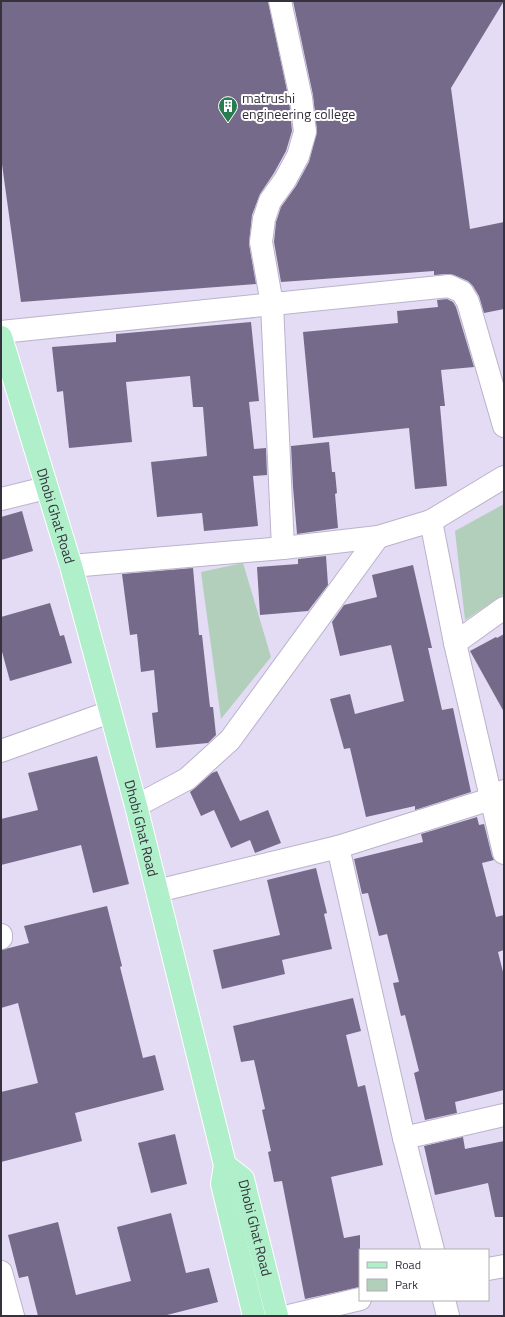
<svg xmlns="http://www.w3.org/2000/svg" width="505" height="1317" font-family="'Titillium Web',sans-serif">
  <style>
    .green { fill: #b1cfbb }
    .building { fill: #766a8a }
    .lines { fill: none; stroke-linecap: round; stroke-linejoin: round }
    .minor-casing { stroke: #bbb2cb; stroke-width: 24 }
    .major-casing { stroke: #fff; stroke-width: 24 }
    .minor { stroke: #fff; stroke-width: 22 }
    .major { stroke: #afefc9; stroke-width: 22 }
    .labels { text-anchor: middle; stroke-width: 4; stroke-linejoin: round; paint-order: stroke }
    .poi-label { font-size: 14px; fill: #36323d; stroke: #fff; text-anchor: start }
    .street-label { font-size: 14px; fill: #36323d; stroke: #fff }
  </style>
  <rect width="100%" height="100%" fill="#e4dbf5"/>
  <g class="green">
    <polygon points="504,504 504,594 465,620 455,531"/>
    <polygon points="243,563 271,657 221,719 201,572"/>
  </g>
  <g class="building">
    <polygon points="10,1 268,1 289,100 292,131 286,151 274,173 260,194 252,215 249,244 256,284 21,302 1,157 1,2"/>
    <polygon points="293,1 504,1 451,88 470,229 504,222 504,309 484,313 479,296 473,286 468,281 454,275 448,274 434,275 434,271 281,282 274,242 276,222 281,207 296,186 309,162 317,131 313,95"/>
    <polygon points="447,299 453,302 456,307 474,367 441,370 445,406 440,406 447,486 415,489 409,428 313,438 303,332 398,323 397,311 438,307 437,300"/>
    <polygon points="251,322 259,401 249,402 254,449 266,448 267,475 253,476 258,526 204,531 202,513 157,517 151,462 207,456 203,407 193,407 190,376 126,382 132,442 69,448 63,391 57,392 52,347 116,342 116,334"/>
    <polygon points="329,442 332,472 335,472 337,493 335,494 338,528 297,534 293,487 291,446"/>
    <polygon points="22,511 33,551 1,560 1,517"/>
    <polygon points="326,556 328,585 308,611 260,615 257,567 298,564 298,559"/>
    <polygon points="413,565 432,648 428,648 442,710 453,708 471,792 415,810 415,806 366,817 350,748 344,749 330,699 350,694 355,714 404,701 391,645 340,656 332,622 344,605 377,597 372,575"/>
    <polygon points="193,568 199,635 202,635 210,707 213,707 216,735 208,743 156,748 152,713 158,712 154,670 141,672 137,634 130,635 122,574"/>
    <polygon points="50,603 60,636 64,635 72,663 10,681 1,648 1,617"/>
    <polygon points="504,634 504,712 470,651 496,637 497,638"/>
    <polygon points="97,756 129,884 93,893 81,845 1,865 1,819 38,810 28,773"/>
    <polygon points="217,771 240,821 268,810 281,843 255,853 250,840 231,848 214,810 201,816 190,792 195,788 212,773"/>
    <polygon points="477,817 479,825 484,824 492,856 494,860 482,863 496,917 504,915 504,950 498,952 504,976 504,1090 455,1102 457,1113 425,1120 414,1073 419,1071 405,1015 401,1016 393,983 399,982 387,934 379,936 368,893 362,894 354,859 423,842 421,834"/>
    <polygon points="316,868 327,913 324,914 332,949 282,960 285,974 222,989 213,950 280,935 267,880"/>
    <polygon points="107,906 122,966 120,967 143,1058 155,1055 164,1090 75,1113 82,1141 1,1162 1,1092 38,1083 18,1003 1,1008 1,950 29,943 24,926"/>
    <polygon points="353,998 361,1031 346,1035 358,1087 365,1085 383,1165 331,1177 344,1238 360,1235 360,1287 305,1299 282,1181 274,1182 268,1152 271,1151 262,1110 265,1109 254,1060 241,1062 233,1026"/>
    <polygon points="175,1134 187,1184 151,1193 138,1143"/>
    <polygon points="463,1137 465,1149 504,1141 504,1217 495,1217 488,1183 435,1195 424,1146"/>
    <polygon points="171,1213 186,1273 209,1268 218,1302 163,1316 38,1316 28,1276 19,1278 8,1235 58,1222 76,1295 131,1281 117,1227"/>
  </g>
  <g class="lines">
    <g class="minor-casing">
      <g id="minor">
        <polyline points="280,1 301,98 305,132 298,156 285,180 270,201 264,219 261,242 272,304 283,548"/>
        <polyline points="1,332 449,286 462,292 468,302 504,426"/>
        <polyline points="1,499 46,488"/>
        <polyline points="431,521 455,643 504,853"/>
        <polyline points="71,566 283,548 378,537 431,521 504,477"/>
        <polyline points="455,643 504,608"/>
        <polyline points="1,751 110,712"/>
        <polyline points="136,806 187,779 230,740 378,537"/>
        <polyline points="338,847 404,1138 433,1250"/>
        <polyline points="157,891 338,847 491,799 504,791"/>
        <polyline points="1,935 1,938"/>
        <polyline points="404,1138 504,1115"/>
        <polyline points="488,1269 504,1266"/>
        <polyline points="1,1272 13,1316"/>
        <polyline points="444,1300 448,1316"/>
        <polyline points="289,1316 360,1299"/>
      </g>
    </g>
    <g class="major-casing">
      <g id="major">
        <path id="s1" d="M1,337L71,566L136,806L225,1165L243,1179L277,1316"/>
        <polyline points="225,1165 222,1184 254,1316"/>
      </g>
    </g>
    <use href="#minor" class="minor"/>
    <use href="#major" class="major"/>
  </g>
  <defs>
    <g id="building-pin" transform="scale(1)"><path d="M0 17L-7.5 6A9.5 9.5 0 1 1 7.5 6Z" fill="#287c4f" stroke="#fff"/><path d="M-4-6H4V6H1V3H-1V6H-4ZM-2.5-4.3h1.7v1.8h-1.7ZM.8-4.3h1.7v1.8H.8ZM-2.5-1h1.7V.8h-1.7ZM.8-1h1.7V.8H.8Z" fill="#fff"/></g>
  </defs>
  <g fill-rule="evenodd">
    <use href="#building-pin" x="228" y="106"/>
  </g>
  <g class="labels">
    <g class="poi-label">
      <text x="242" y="103">matrushi<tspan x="242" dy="16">engineering college</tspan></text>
    </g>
    <g class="street-label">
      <text dy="5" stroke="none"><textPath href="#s1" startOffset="187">Dhobi Ghat Road</textPath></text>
      <text dy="5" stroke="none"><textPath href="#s1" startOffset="511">Dhobi Ghat Road</textPath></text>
      <text dy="5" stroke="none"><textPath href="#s1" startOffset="931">Dhobi Ghat Road</textPath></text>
    </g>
  </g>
  <rect width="505" height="1317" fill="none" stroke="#36323d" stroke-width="4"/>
  <rect x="359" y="1249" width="130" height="52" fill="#ffffff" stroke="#afadb1"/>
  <rect x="367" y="1262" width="20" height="6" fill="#afefc9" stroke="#afadb1"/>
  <text x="395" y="1269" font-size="12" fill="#36323d">Road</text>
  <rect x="367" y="1279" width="20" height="12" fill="#b1cfbb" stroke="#afadb1"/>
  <text x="395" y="1289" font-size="12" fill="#36323d">Park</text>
</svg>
